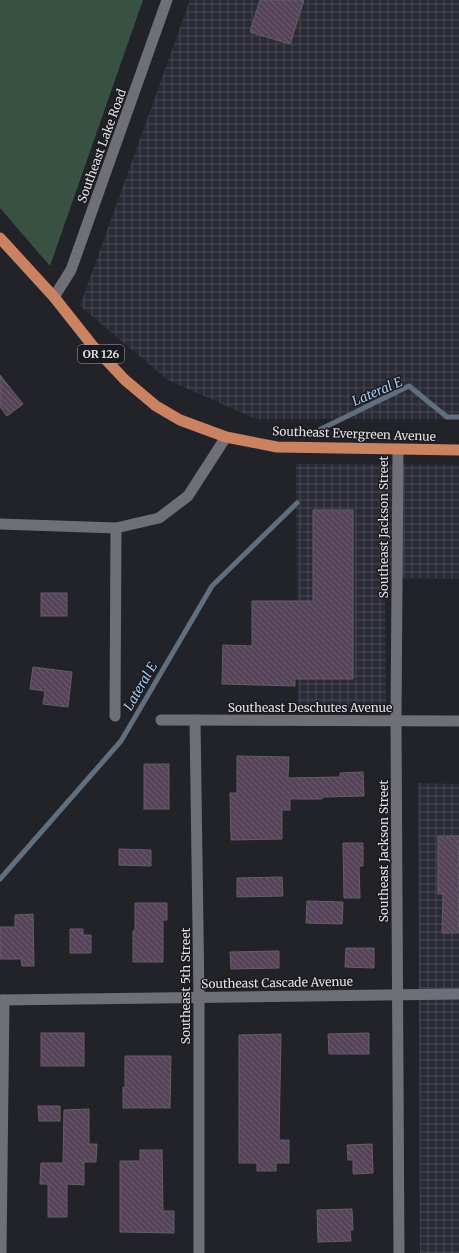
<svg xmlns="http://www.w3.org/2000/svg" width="459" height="1253" font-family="Merriweather,serif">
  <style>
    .industrial { fill: url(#industrial-grid) }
    .green { fill: #385143 }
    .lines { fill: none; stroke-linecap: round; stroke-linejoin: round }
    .stream { stroke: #606e7d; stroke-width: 5 }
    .building { fill: url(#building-back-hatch); stroke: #635f64 }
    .minor { stroke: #6f7077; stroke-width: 11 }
    .tertiary { stroke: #6f7077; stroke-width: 11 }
    .trunk { stroke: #ca8260; stroke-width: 11 }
    .labels { text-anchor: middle; stroke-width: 3; stroke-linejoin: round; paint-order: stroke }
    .shield { fill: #19191e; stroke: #a4a5a9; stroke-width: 1 }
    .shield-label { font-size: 11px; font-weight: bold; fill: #e0e1e4 }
    .street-label { font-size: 12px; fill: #e0e1e4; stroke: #19191e }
    .water-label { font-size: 13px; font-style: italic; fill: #9ec8f1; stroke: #19191e }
  </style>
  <defs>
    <pattern id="industrial-grid" width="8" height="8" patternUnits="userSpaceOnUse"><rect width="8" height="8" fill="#2a2b36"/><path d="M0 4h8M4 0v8" fill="none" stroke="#494953"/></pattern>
    <pattern id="building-back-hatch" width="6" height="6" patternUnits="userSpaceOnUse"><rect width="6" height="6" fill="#564359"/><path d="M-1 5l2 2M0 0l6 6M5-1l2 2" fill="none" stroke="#6e5e71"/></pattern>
  </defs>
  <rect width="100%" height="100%" fill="#222328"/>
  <g class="industrial">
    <polygon points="190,0 459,0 459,419 256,419 168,380 80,306"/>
    <polygon points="296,464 459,465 459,579 385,578 386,707 298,708"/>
    <polygon points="418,783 459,784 459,1253 420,1253"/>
  </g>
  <polygon class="green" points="0,0 143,0 50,266 0,208"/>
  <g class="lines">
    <g class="stream">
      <polyline points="321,429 409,386 447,417 459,417"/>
      <polyline points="0,879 121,741 212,586 297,503"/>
    </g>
  </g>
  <g class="building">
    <polygon points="260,0 304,0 290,44 250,32"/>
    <polygon points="0,375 23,404 7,416 0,407"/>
    <polygon points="313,510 353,510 353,679 295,679 295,686 222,684 223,645 252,646 252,601 313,601"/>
    <rect x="41" y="593" width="26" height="23"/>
    <polygon points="33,667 72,672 68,707 43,704 45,691 30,689"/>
    <polygon points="237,756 289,757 288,778 340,777 340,773 363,772 364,796 322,797 322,799 290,799 290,810 282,810 282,839 231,840 230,793 237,793"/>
    <rect x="144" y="764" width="25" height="45"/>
    <polygon points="438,836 459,836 459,933 442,933 443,894 438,894"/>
    <polygon points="343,843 363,843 363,866 359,866 360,898 344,898"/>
    <polygon points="119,849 151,850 151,866 119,865"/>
    <polygon points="282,877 283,896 237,897 237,878"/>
    <polygon points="307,901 343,902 342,924 306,923"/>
    <polygon points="135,903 167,903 167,920 163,920 163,962 133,962 133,931 135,931"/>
    <polygon points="33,914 34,966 22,966 21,959 0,959 0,927 15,927 15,915"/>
    <polygon points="70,929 83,929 83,935 91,935 91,953 70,953"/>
    <polygon points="346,948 374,948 374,968 345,967"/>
    <polygon points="279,951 279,968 231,969 230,952"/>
    <rect x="41" y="1033" width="43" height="33"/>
    <polygon points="369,1033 369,1054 329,1054 328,1034"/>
    <polygon points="281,1034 279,1140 289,1140 289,1163 276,1163 276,1171 257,1171 257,1163 239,1163 239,1035"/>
    <polygon points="125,1056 171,1056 170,1108 123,1108 123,1087 125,1088"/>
    <polygon points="38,1106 60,1106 60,1121 39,1121"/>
    <polygon points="89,1109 89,1144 97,1144 96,1162 84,1162 84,1185 67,1184 67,1217 48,1217 48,1184 40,1184 41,1163 63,1163 64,1110"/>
    <polygon points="372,1144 373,1173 353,1174 353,1160 348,1160 347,1145"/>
    <polygon points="140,1150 162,1150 163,1211 174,1211 174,1233 120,1232 120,1161 140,1161"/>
    <polygon points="352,1209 353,1230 350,1230 351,1241 318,1242 317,1210"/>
  </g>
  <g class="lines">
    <g class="minor">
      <polyline points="398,449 396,721 399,1253"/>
      <polyline points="0,524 116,528 159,518 188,496 226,437"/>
      <polyline points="115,716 116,528"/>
      <polyline points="161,720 459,721"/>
      <polyline points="195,720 199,998 199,1253"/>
      <polyline points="0,1000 459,994"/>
      <polyline points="1,1253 4,1000"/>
    </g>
    <polyline class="tertiary" points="54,297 71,270 167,0"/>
    <polyline class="trunk" points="0,238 54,297 92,345 125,380 156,406 180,420 226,437 277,447 459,450"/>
  </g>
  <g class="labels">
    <rect class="shield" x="78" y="345" width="46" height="18" rx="3"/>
    <g class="shield-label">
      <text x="101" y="358">OR 126</text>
    </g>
    <g class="street-label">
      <text transform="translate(102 146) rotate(-70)" y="4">Southeast Lake Road</text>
      <text transform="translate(354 434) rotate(2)" y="4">Southeast Evergreen Avenue</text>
      <text transform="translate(384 527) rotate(-90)" y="4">Southeast Jackson Street</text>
      <text x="310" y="712">Southeast Deschutes Avenue</text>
      <text transform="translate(384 851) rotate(-90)" y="4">Southeast Jackson Street</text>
      <text transform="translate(277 983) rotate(-1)" y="4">Southeast Cascade Avenue</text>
      <text transform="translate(186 986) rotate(-90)" y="4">Southeast 5th Street</text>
    </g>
    <g class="water-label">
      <text transform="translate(377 391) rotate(-23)" y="5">Lateral E</text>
      <text transform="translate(140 686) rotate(-60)" y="5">Lateral E</text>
    </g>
  </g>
</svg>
